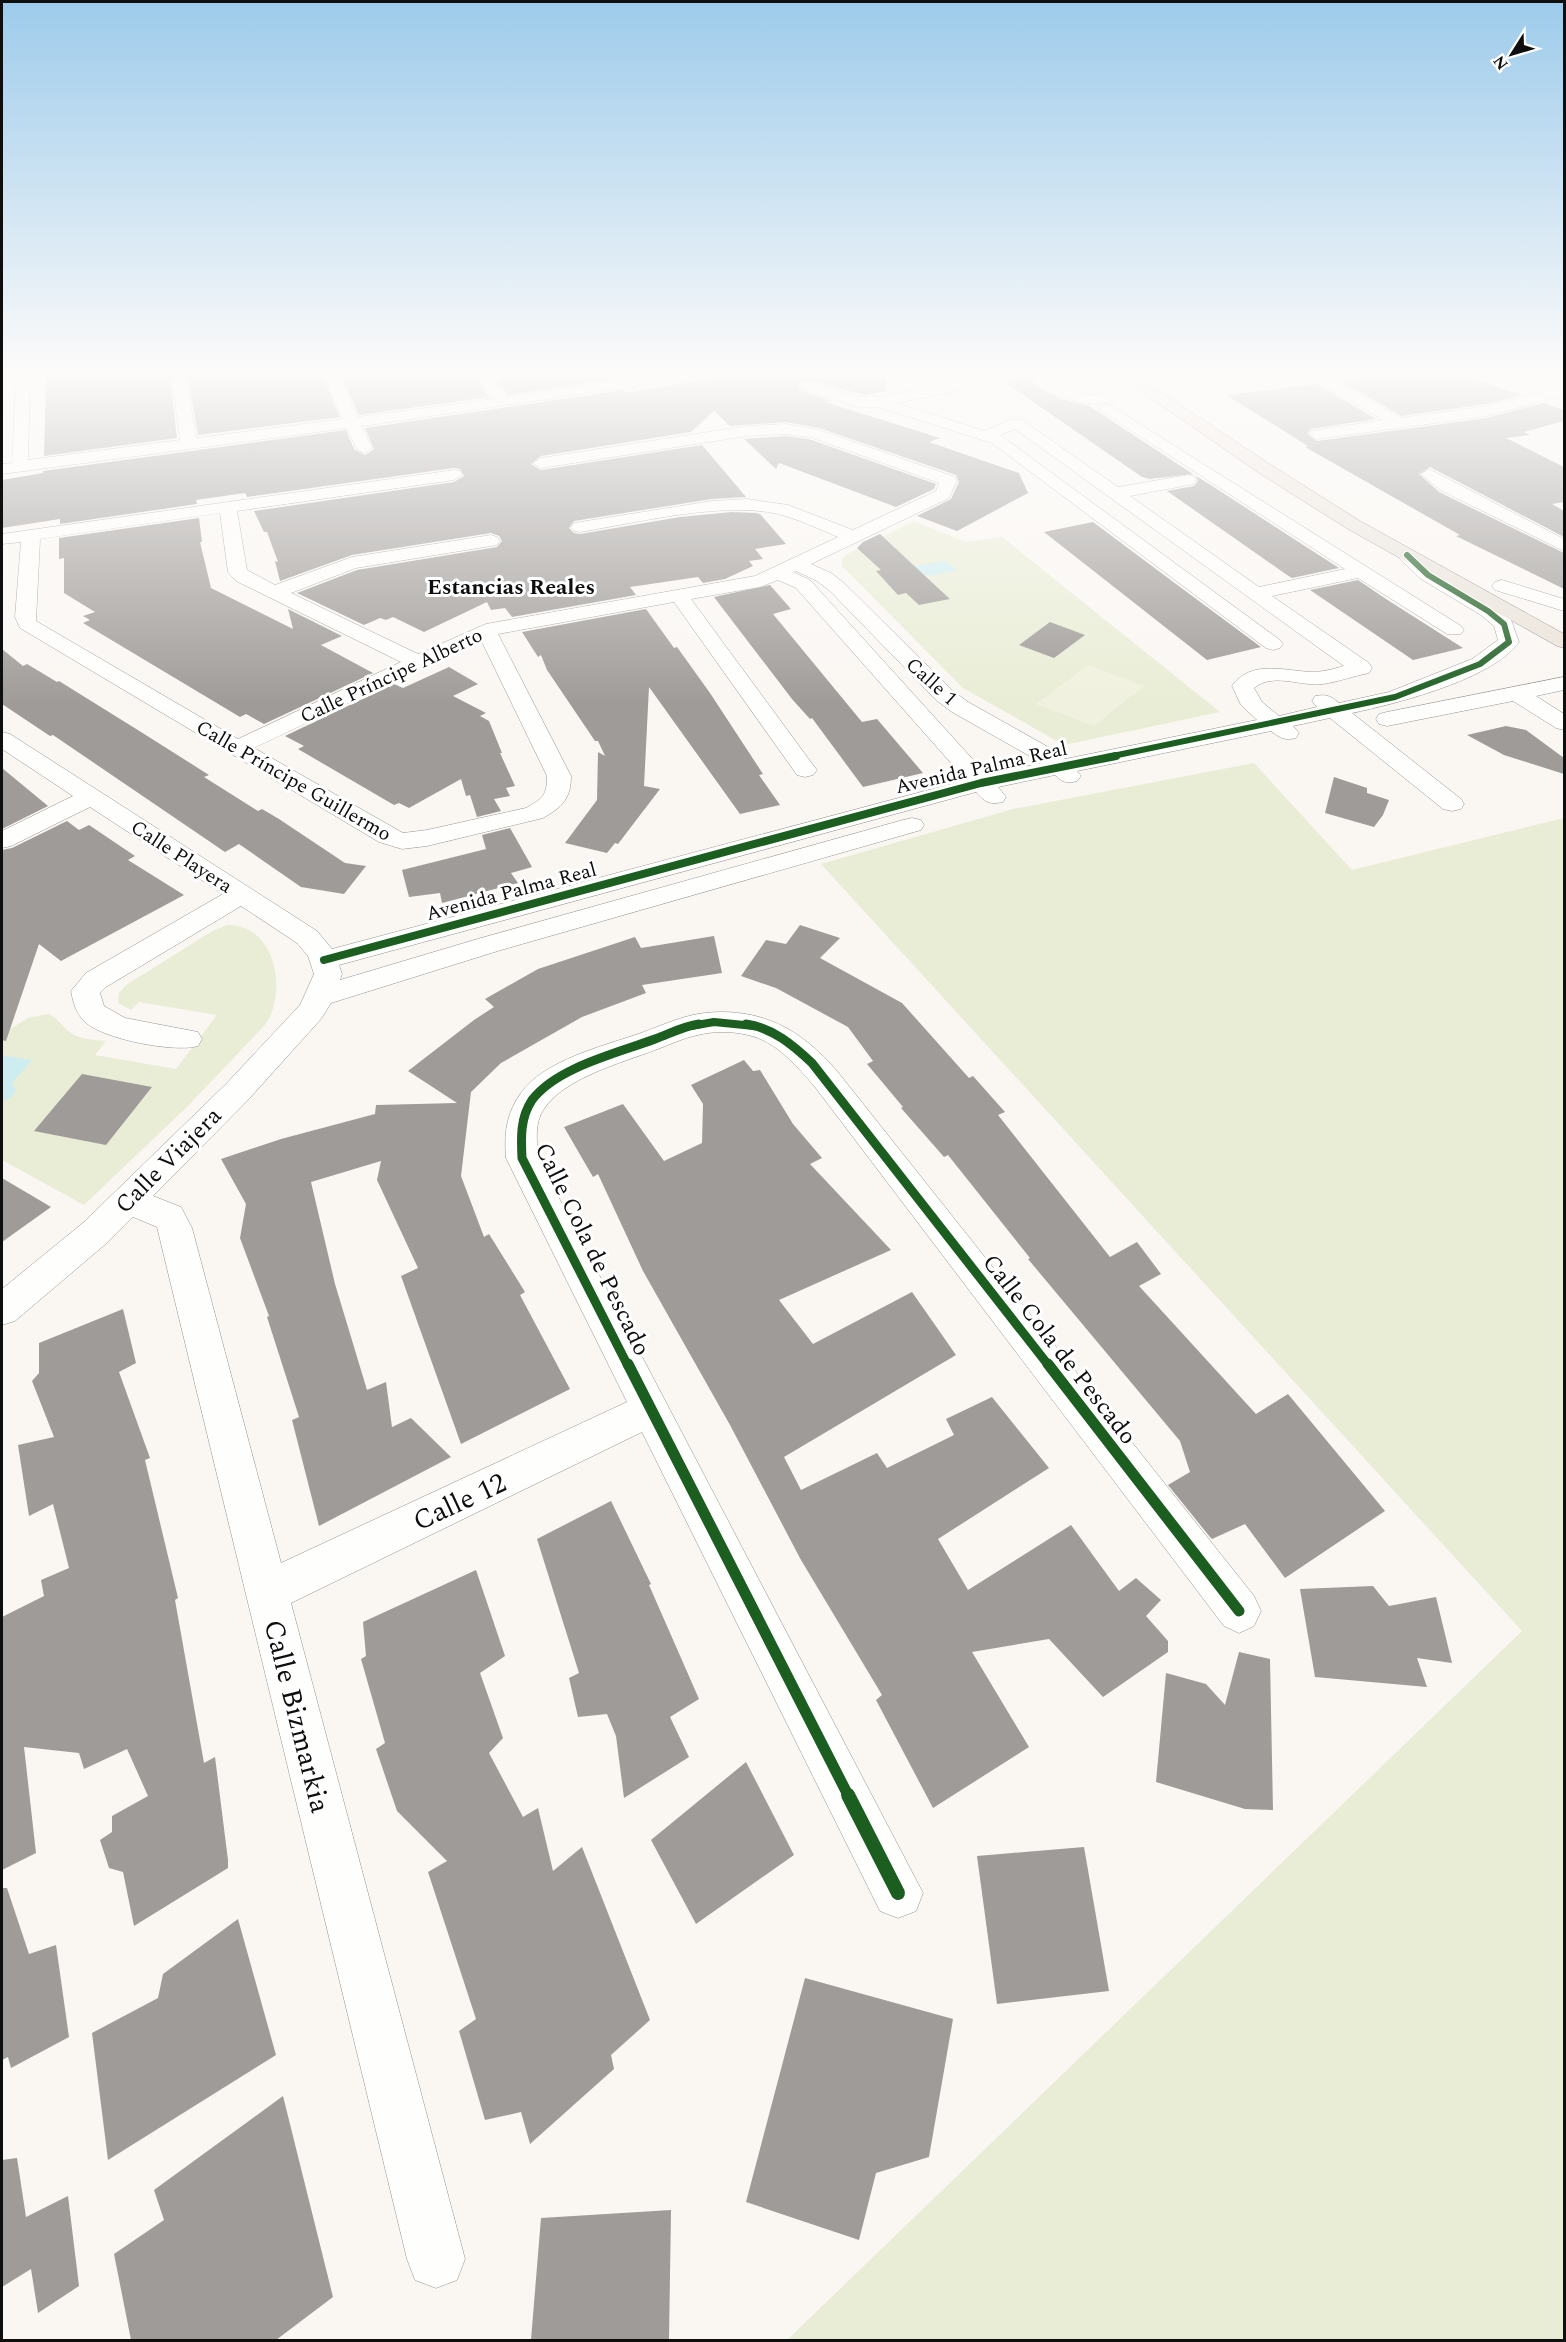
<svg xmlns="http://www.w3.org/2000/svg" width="1566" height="2342" font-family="Spectral,serif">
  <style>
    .green { fill: #e9edd5 }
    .pitch { fill: #f1f1df }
    .water { fill: #cdedf0 }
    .building { fill: #9e9b98 }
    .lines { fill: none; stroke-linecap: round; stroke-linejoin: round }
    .minor-casing { stroke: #949391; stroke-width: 1 }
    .major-casing { stroke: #82807e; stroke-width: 1 }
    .minor { fill: #fefefd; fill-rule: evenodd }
    .major { fill: #eae3da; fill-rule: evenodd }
    .cycleway-far4-casing { stroke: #fff; stroke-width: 8 }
    .cycleway-far3-casing { stroke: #fff; stroke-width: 10 }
    .cycleway-far2-casing { stroke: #fff; stroke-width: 13 }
    .cycleway-far1-casing { stroke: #fff; stroke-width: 15 }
    .cycleway-casing { stroke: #fff; stroke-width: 18 }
    .cycleway-far4 { stroke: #1b5e20; stroke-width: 6 }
    .cycleway-far3 { stroke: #1b5e20; stroke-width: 8 }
    .cycleway-far2 { stroke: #1b5e20; stroke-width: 9 }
    .cycleway-far1 { stroke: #1b5e20; stroke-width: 11 }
    .cycleway { stroke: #1b5e20; stroke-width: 14 }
    .labels { text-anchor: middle; stroke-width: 6; stroke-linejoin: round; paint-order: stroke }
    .far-street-label { font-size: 20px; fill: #0e0e0e; stroke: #fff }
    .far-neighbourhood-label { font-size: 22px; font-weight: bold; fill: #0e0e0e; stroke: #fff }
    .street-label { font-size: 24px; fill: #0e0e0e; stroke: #fff }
    .near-street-label { font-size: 28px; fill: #0e0e0e; stroke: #fff }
  </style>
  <rect width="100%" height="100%" fill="#faf7f3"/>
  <g class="green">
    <polygon points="914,521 966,542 1002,537 1220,712 1064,745 963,688 842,566 842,559 845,555"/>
    <polygon points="1254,763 1352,870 1564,818 1564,2340 787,2340 1522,1631 821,864 1013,809"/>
    <path d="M228,925C276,925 288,992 265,1025L188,1106L84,1205L2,1160V1034L28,1018L48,1014C58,1018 60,1024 67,1030C77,1039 93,1040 106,1041L95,1055L176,1069L217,1015L139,1002L131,1010L118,1003L119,993L126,985L214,930Z"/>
  </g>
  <polygon class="pitch" points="1088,665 1144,686 1094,726 1036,704"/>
  <g class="water">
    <polygon points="946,561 957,571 927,576 924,574 915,575 907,567"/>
    <polygon points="2,1055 32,1060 12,1083 16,1090 12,1097 2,1102"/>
  </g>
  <g class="building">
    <polygon points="46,377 170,377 177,438 44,456"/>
    <polygon points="188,377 323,377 340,417 198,435"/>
    <polygon points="342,377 477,377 489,397 359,415"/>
    <polygon points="496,377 613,377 614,379 508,395"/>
    <polygon points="720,377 885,377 887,391 865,395 808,380 798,385 801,391 832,401 825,402 940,438 929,442 1019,473 1028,493 957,531 917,516 951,499 959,482 956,475 819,428 786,422 730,426 714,411 691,432 541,456 531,464 541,470 702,445 746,497 712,499 574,521 569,528 574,533 580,534 680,517 732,512 756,513 760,514 786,544 755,549 763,559 749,561 753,566 725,579 703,583 698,577 630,587 636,595 512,617 505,608 491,610 487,602 424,632 393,617 386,620 380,618 364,625 297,593 357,570 497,547 502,541 499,536 491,533 352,555 280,581 275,561 278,562 267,532 264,532 254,511 454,482 464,476 460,469 454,468 247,497 245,493 196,500 197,504 60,524 60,519 2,528 2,480 43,473 43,471 346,430 354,449 365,455 374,449 365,428 624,390 626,393"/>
    <polygon points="1015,377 1029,377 1037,386 1060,399 1089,406 1193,474 1150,479 1142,477 1006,383"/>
    <polygon points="1373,377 1467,377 1521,395 1487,404 1401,416 1341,381"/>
    <polygon points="1317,384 1376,419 1311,429 1307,434 1317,441 1487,418 1543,403 1564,410 1564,421 1524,432 1530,435 1506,438 1564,467 1564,502 1552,504 1564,511 1564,537 1430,467 1419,474 1439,492 1564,553 1564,589 1456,536 1460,535 1305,447 1308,446 1226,395"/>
    <polygon points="786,436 809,439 936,484 934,489 896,507 779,463 776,469 744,439"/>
    <polygon points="1196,476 1206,482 1339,568 1292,578 1287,575 1167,491 1194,486 1198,481"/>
    <polygon points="199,518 202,542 200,542 211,588 293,629 288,609 342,636 321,645 373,673 264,724 246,714 240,717 83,623 90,620 83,616 95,612 64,593 64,558 59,559 59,538"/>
    <polygon points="1093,522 1176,584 1261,647 1207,660 1044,532"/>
    <polygon points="880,534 938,588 950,599 919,605 906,593 898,595 876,571 881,570 857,548 863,542"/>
    <polygon points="1358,580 1386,599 1463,648 1413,660 1310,590"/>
    <polygon points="770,585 791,609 773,614 862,722 877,719 923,773 863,787 812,718 810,719 792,699 714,597"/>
    <polygon points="646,609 674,648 677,647 710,693 763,774 759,775 780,805 740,814 649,687 644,786 660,789 618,844 615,843 607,853 565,843 597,800 598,752 605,756 598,741 595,741 547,670 541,655 538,657 522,632"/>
    <polygon points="1050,622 1085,635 1054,658 1019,645"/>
    <polygon points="2,649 23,666 27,664 57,682 59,681 141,732 209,775 204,777 258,811 262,809 279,819 345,863 366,866 344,894 301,887 239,844 225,852 53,735 50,736 2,704"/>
    <polygon points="449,667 478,684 453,696 486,713 480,716 489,721 502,753 500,753 515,786 506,788 510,796 494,799 501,811 477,817 470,795 466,796 461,779 409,808 399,803 394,805 298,749 304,746 285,736 394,684 403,688"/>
    <polygon points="1506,726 1526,730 1564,758 1564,774 1504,755 1467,735"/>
    <polygon points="2,768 48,806 2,829"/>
    <polygon points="1334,777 1367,788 1367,793 1389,800 1383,815 1374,827 1325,813"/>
    <polygon points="67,821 79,830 89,825 135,856 128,860 184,895 61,961 39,944 6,1041 2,1040 2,850 12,848"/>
    <polygon points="510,828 532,867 511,873 518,883 442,903 440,893 409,897 402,870 486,849 482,835"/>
    <polygon points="800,925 840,938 820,958 902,1003 969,1078 973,1076 1005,1112 998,1115 1110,1257 1137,1242 1161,1274 1139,1286 1256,1414 1288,1394 1385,1511 1285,1578 1245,1524 1212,1539 1210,1537 1168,1485 1190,1472 1180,1441 1028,1259 1030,1258 948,1155 944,1157 901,1108 903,1107 867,1064 873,1061 848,1027 776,988 741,976 766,940 786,944"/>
    <polygon points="714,936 722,973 642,985 646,993 582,1017 501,1063 471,1092 461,1176 484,1237 489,1234 525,1292 520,1295 570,1389 461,1444 401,1276 418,1268 377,1180 381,1161 311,1182 335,1284 367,1390 386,1382 392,1427 411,1418 451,1457 319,1526 292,1420 299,1417 267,1317 269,1316 240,1238 246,1204 221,1159 281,1139 375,1114 376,1105 457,1103 408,1071 474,1020 494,1007 485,999 538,969 635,937 641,948"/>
    <polygon points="744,1060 753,1071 760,1070 793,1124 822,1158 810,1164 891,1250 779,1300 813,1344 912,1292 956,1355 784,1457 801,1490 877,1453 887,1468 954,1435 946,1419 992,1397 1049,1468 938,1539 968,1590 1071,1525 1119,1591 1136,1578 1161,1600 1146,1616 1168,1641 1168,1652 1103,1697 1049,1639 972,1652 1029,1747 933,1808 876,1700 882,1695 801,1560 730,1425 643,1271 598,1174 593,1177 564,1127 623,1104 664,1161 702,1143 703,1104 691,1085"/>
    <polygon points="82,1074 152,1087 106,1145 34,1131"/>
    <polygon points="2,1178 51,1207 2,1242"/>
    <polygon points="123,1309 136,1363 119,1372 150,1458 145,1460 178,1598 175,1600 204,1763 215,1757 228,1860 228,1868 134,1926 123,1872 109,1868 100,1840 112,1832 112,1816 148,1796 127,1749 84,1769 79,1753 24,1747 36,1853 2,1870 2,1617 44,1596 41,1580 69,1568 53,1504 29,1516 18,1445 54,1437 32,1381 39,1373 39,1343"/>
    <polygon points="611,1501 651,1584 649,1585 699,1699 670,1717 689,1757 624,1798 616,1736 607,1714 578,1717 569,1678 579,1673 537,1539"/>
    <polygon points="476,1570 505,1656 480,1673 503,1738 489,1753 523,1817 538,1808 553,1871 582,1847 650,2020 611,2055 614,2069 530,2144 521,2112 485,2120 459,2031 476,2019 428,1872 447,1861 397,1811 376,1749 385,1743 361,1659 366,1656 363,1622"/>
    <polygon points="1373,1586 1389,1606 1436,1597 1452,1663 1417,1658 1427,1687 1315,1677 1300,1589"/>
    <polygon points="1239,1652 1270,1659 1273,1810 1245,1809 1156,1782 1166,1673 1206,1684 1225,1705"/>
    <polygon points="746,1762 794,1855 696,1924 651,1840"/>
    <polygon points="1084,1847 1109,1991 997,2004 977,1856"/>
    <polygon points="2,1888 7,1888 29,1954 56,1945 69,2037 11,2068 8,2057 2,2060"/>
    <polygon points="238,1919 276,2055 108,2160 92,2033 158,1998 163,1974"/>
    <polygon points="805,1978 953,2019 929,2157 876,2173 859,2240 746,2202"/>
    <polygon points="283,2096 333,2297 276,2340 131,2340 114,2254 164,2220 154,2190"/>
    <polygon points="17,2158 26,2217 68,2196 79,2286 38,2313 31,2269 2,2287 2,2160"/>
    <polygon points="671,2210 669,2340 531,2340 541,2218"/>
  </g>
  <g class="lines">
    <g class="minor-casing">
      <g id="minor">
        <polygon points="16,377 30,377 28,460 180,440 172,377 186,377 196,438 343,419 325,377 339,377 358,417 493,399 479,377 493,377 507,397 641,377 678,377 671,381 362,426 372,448 364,453 356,448 347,428 2,474 2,464 12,463"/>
        <path d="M983,377H1013L1006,381L897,403L984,431L1010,420H1022L1118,487L1188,475L1194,476L1196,480L1194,484L1130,496L1259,587L1345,569L1098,409L1106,404L1111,406L1461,626L1464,630L1461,634H1447L1358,578L1272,596L1369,663L1372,668L1369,673C1353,676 1338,682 1323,684C1300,687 1274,672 1254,688L1262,702L1279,716L1317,707L1312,701L1315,696C1326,694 1331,696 1339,703L1389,692L1472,659L1498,640L1494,626L1481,615L1421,579L1400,559L1398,555L1400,551H1414L1435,571L1495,607L1511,620L1519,642C1494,679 1395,704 1352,713L1461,799L1464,804L1461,809L1452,811L1443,809L1330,718L1293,726L1299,733L1296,738C1285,741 1280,738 1271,731L1077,771L1081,776L1077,781C1067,784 1062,782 1055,775L998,787L1006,797L1003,802C989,805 985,802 976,792L339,965L342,974L340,980L481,938L903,820L912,818L921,820L924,825L921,830L501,950L331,1003L321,1019L248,1100L153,1196L181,1207L192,1228L281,1563L627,1402L506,1158C504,1134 506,1114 521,1093C544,1060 604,1046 641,1033C658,1027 675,1019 693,1015C711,1011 732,1011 751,1015C788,1023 813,1044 837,1071L1254,1596L1261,1611L1254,1626L1239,1633L1224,1626L815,1087C797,1066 776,1041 748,1035C732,1031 713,1031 698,1035C683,1038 669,1045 655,1050C621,1063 564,1078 544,1109C534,1123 537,1142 538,1158L923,1893L916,1911L898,1918L880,1911L642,1432L291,1603L465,2259L457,2280L436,2288L415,2280L407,2259L157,1227L133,1217L108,1242L15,1321L2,1325V1289L84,1222L226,1084L300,1005L314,974L308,956L297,943L241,906L106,987L100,993L104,1006L125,1018L198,1032L202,1039L198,1046C175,1053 101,1039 84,1021C76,1013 73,1002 71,991L86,973L223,894L90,807L11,846L2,848V831L73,796L2,749V732L10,734L317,931L332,949L966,780L796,588L778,580L760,587L691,599L813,765L817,770L813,775L805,777L797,775L674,602L498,634L571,776C571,799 562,807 543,818L427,846L402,849L379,842L20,628L15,617L21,542L2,544V534L454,470L460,471L462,475L454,480L237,511L247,570L275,585L352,557L491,535L497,537L500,541L497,545L356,568L291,593L418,654L486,624L755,576L838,537C819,529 798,519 778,514C723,501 636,523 580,532L574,531L571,527L574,523L712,501L747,499L788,505L853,530L936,491L939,483L810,437L786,434L747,436L541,468L533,463L541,458L747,426L786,424L819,430L955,477L957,481L949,498L811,564L831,573L844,583L952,690L968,702L1057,752L1065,759L1257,720L1241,705L1232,686C1251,659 1285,671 1312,672C1323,672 1333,669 1344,666L1015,429L1000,435L1280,640L1283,644L1280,648L1273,650L1266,648L992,443L878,407H858L802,389L800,386L807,382L859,397H879ZM220,513L228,572L236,581L401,662L238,739L36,621L40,539ZM796,571L817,581L830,591L936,700L952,712L1042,763L987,775L810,580L793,572ZM481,640L547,776C547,796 543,798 526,808L427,830L403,833L254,748Z"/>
        <path d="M1031,377C1037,377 1045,376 1050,378C1069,385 1083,401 1104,392L1093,382L1100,378L1115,386L1120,394C1101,416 1047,396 1031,377Z"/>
        <polygon points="1273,377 1330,377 1401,418 1487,406 1564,387 1564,395 1487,416 1317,439 1309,434 1311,431 1383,420 1314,380 1243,389 1236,385 1243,381"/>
        <polygon points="1429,469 1564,539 1564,551 1440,490 1421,474"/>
        <polygon points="1502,580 1564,599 1564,611 1495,590 1492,586 1495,582"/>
        <polygon points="1564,677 1564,690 1536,696 1564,714 1564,730 1556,728 1513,701 1387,726 1379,724 1376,719 1379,714 1387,712"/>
      </g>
    </g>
    <g class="major-casing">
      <polygon id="major" points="1121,377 1138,377 1271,465 1360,521 1564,634 1564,648 1557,646 1348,529 1259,473"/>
    </g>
    <use href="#minor" class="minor"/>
    <use href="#major" class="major"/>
    <g class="cycleway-far4-casing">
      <polyline id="cycleway-far4" points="1108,757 1395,697 1480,664 1509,642 1504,624 1488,611 1428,575 1407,555"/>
    </g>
    <g class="cycleway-far3-casing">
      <g id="cycleway-far3">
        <polyline points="324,960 981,783 1116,756"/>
        <polyline points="691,1026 714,1022 754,1026"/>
      </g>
    </g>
    <g class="cycleway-far2-casing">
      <g id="cycleway-far2">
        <path d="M746,1024C773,1028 793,1045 812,1063L1049,1366"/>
        <path d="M628,1366L522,1158C521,1138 520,1118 532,1100C557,1067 618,1053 655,1039C669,1034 684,1026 699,1024"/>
      </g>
    </g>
    <g class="cycleway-far1-casing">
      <g id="cycleway-far1">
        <polyline points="628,1364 849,1797"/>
        <polyline points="1048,1364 1239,1611"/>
      </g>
    </g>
    <g class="cycleway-casing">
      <polyline id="cycleway" points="848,1795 898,1893"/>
    </g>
    <use href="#cycleway-far4" class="cycleway-far4"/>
    <use href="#cycleway-far3" class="cycleway-far3"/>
    <use href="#cycleway-far2" class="cycleway-far2"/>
    <use href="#cycleway-far1" class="cycleway-far1"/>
    <use href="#cycleway" class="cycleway"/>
  </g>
  <linearGradient id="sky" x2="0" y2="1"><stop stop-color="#9dcbeb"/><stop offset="0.53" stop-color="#fdfbfa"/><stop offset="1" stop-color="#fdfbfa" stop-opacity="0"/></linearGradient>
  <rect width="1566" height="705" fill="url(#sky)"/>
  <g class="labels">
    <g class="far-street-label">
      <text transform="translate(391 675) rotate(-25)" y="7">Calle Príncipe Alberto</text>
      <text transform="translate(932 681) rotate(42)" y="7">Calle 1</text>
      <text transform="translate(981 767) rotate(-13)" y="7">Avenida Palma Real</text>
      <text transform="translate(294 780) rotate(30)" y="7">Calle Príncipe Guillermo</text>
      <text transform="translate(182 856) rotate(33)" y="7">Calle Playera</text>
      <text transform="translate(511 891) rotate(-15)" y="7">Avenida Palma Real</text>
    </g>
    <g class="far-neighbourhood-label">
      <text x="511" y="594">Estancias Reales</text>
    </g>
    <g class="street-label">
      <text transform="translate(168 1160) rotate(-45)" y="8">Calle Viajera</text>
      <text transform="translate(593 1249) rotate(64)" y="8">Calle Cola de Pescado</text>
      <text transform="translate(1060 1349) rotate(52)" y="8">Calle Cola de Pescado</text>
    </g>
    <g class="near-street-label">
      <text transform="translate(459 1501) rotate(-25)" y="10">Calle 12</text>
      <text transform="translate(298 1716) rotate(76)" y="10">Calle Bizmarkia</text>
    </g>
  </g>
  <rect width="1566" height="2342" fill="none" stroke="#0e0e0e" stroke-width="6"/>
  <g transform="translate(1512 54) rotate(233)" stroke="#ffffff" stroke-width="4.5" paint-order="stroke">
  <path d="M0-4.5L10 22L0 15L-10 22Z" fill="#0e0e0e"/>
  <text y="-9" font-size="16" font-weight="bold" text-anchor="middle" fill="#0e0e0e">N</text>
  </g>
</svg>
